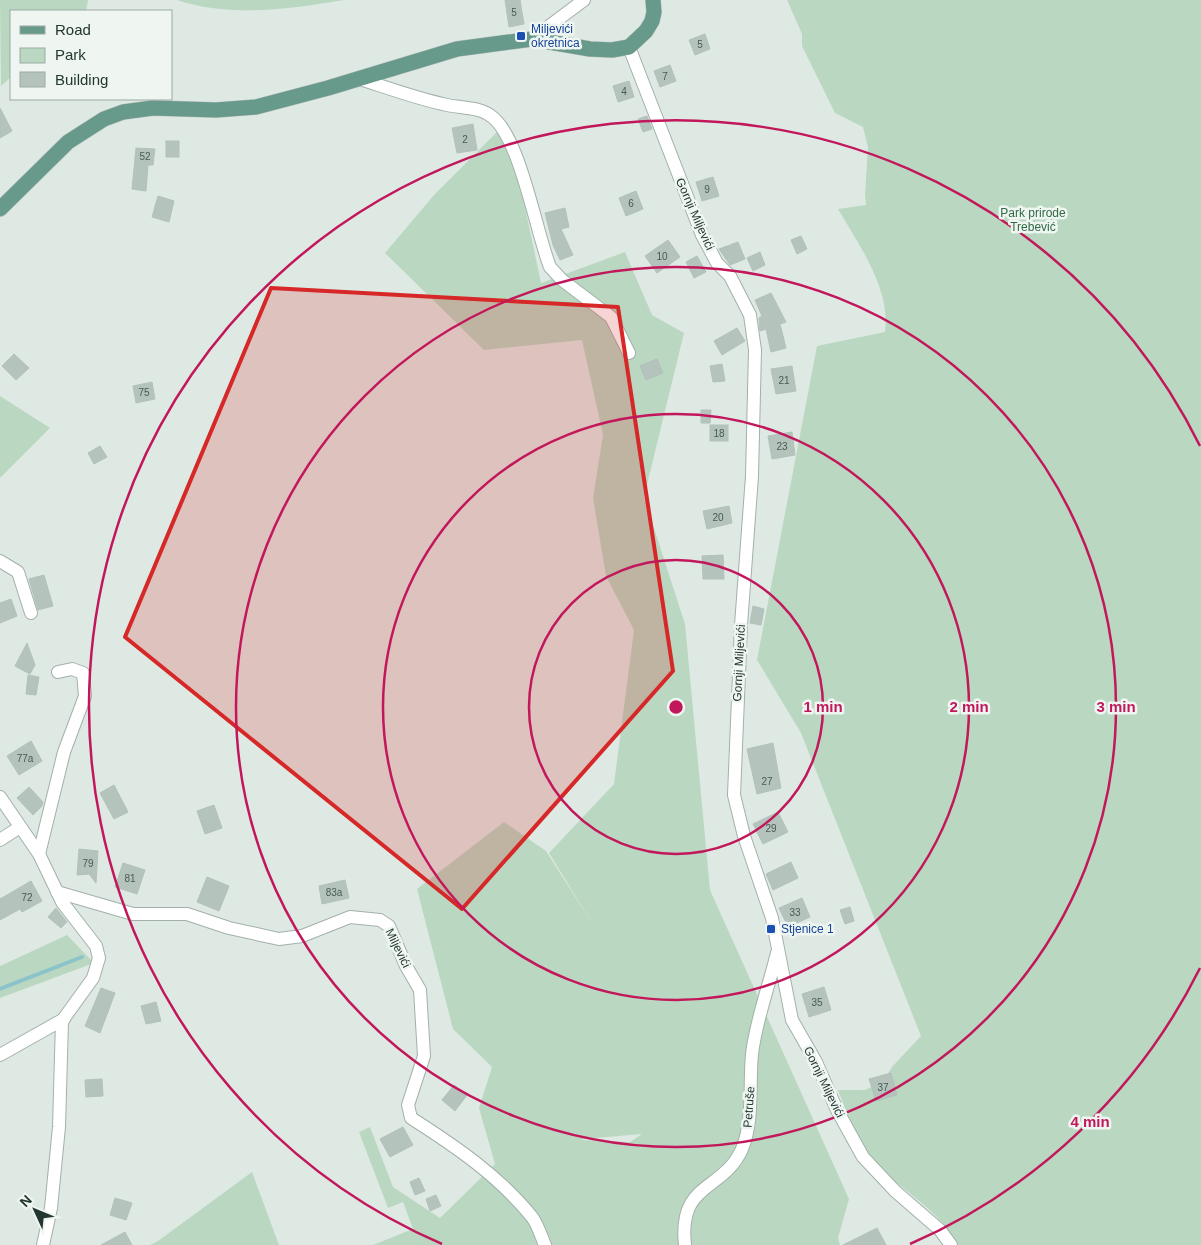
<svg xmlns="http://www.w3.org/2000/svg" width="1201" height="1245" font-family="Arial,sans-serif">
  <style>
    .green { fill: #bad8c1; fill-rule: evenodd }
    .lines { fill: none; stroke-linecap: round; stroke-linejoin: round }
    .stream { stroke: #8cc2c9; stroke-width: 4 }
    .building { fill: #b5c3bd; stroke: #b2c1ba }
    .minor-casing { stroke: #a3b0aa; stroke-width: 14 }
    .major-casing { stroke: #bdc3c1; stroke-width: 16 }
    .minor { stroke: #fff; stroke-width: 12 }
    .major { stroke: #689a8b; stroke-width: 15 }
    .marked { fill: #d62828; fill-opacity: 0.2; stroke: #d62828; stroke-width: 4; stroke-linejoin: round }
    .ring { fill: none; stroke: #c2185b; stroke-width: 2.5 }
    .transit-dot { fill: #1a4fb4; stroke: #eff6f2; stroke-width: 2 }
    .labels { text-anchor: middle; stroke-width: 5; stroke-linejoin: round; paint-order: stroke }
    .number-label { font-size: 10px; fill: #475a53 }
    .transit-label { font-size: 12px; fill: #164399; stroke: #eff6f2; text-anchor: start }
    .park-label { font-size: 12px; fill: #306944; stroke: #eff6f2 }
    .street-label { font-size: 12px; fill: #223730; stroke: #eff6f2 }
    .centre { fill: #c2185b; stroke: #eff6f2; stroke-width: 2.5 }
    .ring-label { font-size: 15px; text-anchor: middle; font-weight: bold; fill: #c2185b; stroke: #eff6f2; stroke-width: 5; stroke-linejoin: round; paint-order: stroke }
  </style>
  <rect width="100%" height="100%" fill="#dfe9e4"/>
  <g class="green">
    <polygon points="0,0 88,0 86,11 11,11 11,77 1,86"/>
    <path d="M177,0H344C289,9 231,18 177,0Z"/>
    <path d="M787,0H1201V1245H957C944,1214 903,1191 879,1167C860,1147 848,1116 838,1090H865L883,1081L892,1067L921,1036L801,733L757,660L817,346L885,332C891,289 859,245 838,209L866,205L865,195L868,147L863,127L835,113L802,46V34Z"/>
    <path d="M507,122L541,283L625,252L652,315L684,333L644,497L685,624L710,890L849,1199L838,1238L840,1245H373L413,1229L403,1202L388,1208L359,1132L370,1127L393,1187L440,1218L495,1164L479,1108L492,1067L453,1029L417,889L504,822L546,851L592,923L549,853L614,784L634,630L606,576L593,498L603,435L582,340L484,350L385,253L434,195ZM642,1134L630,1142L582,1140L583,1139Z"/>
    <polygon points="0,396 50,428 0,478"/>
    <polygon points="67,935 94,963 0,998 0,966"/>
    <polygon points="252,1172 279,1245 150,1245 158,1241"/>
  </g>
  <g class="lines">
    <polyline class="stream" points="0,989 82,957"/>
  </g>
  <g class="building">
    <polygon points="505,0 520,0 524,24 509,27"/>
    <polygon points="705,34 710,49 695,55 689,40"/>
    <polygon points="670,65 676,81 660,87 654,71"/>
    <polygon points="629,81 634,97 618,102 613,86"/>
    <polygon points="0,108 12,131 0,138"/>
    <polygon points="647,116 652,129 643,132 638,119"/>
    <polygon points="473,124 477,150 457,153 452,128"/>
    <rect x="166" y="141" width="13" height="16"/>
    <polygon points="136,148 155,149 153,165 148,165 146,191 132,189"/>
    <polygon points="713,177 719,196 702,201 696,182"/>
    <polygon points="636,191 643,209 626,216 619,198"/>
    <polygon points="158,196 174,201 169,222 152,217"/>
    <polygon points="565,208 569,227 561,229 573,255 560,260 553,245 545,213"/>
    <polygon points="801,236 807,249 797,254 791,240"/>
    <polygon points="668,240 680,257 657,273 645,256"/>
    <polygon points="738,242 745,259 730,265 719,249"/>
    <polygon points="760,252 765,265 753,271 747,258"/>
    <polygon points="697,256 706,272 694,278 686,262"/>
    <polygon points="771,293 786,322 780,324 786,348 771,352 766,329 760,331 759,318 762,316 755,300"/>
    <polygon points="737,328 745,341 722,355 714,341"/>
    <polygon points="14,354 29,368 16,380 2,366"/>
    <polygon points="657,359 663,373 646,380 640,366"/>
    <polygon points="722,364 725,381 713,382 710,366"/>
    <polygon points="792,366 796,391 776,394 771,369"/>
    <polygon points="152,382 155,399 136,403 133,386"/>
    <polygon points="701,410 711,410 710,423 701,423"/>
    <rect x="710" y="425" width="18" height="16"/>
    <polygon points="792,432 795,455 772,459 768,436"/>
    <polygon points="100,446 107,457 94,464 88,453"/>
    <polygon points="729,506 732,523 707,529 703,511"/>
    <polygon points="723,555 724,579 703,579 702,556"/>
    <polygon points="44,575 53,606 38,610 29,579"/>
    <polygon points="11,599 17,616 0,623 0,603"/>
    <polygon points="753,606 764,609 761,625 750,623"/>
    <polygon points="27,643 35,665 30,674 15,666"/>
    <polygon points="28,675 39,677 36,695 26,694"/>
    <polygon points="31,741 42,761 19,775 7,756"/>
    <polygon points="773,743 781,788 757,794 747,749"/>
    <polygon points="114,785 128,812 114,819 100,793"/>
    <polygon points="29,787 43,802 42,806 33,815 17,798"/>
    <polygon points="214,805 222,828 205,834 197,811"/>
    <polygon points="778,812 788,832 763,844 753,824"/>
    <polygon points="79,849 98,851 96,883 89,874 77,875"/>
    <polygon points="791,862 798,878 773,890 766,874"/>
    <polygon points="123,863 145,870 137,894 115,887"/>
    <polygon points="207,877 229,886 219,911 197,902"/>
    <polygon points="345,880 349,898 322,904 319,886"/>
    <polygon points="31,881 42,901 22,912 20,909 0,920 0,899"/>
    <polygon points="802,898 810,917 788,927 779,908"/>
    <polygon points="850,907 854,921 845,924 840,910"/>
    <polygon points="56,908 67,922 61,928 48,917"/>
    <polygon points="824,987 831,1010 809,1017 802,994"/>
    <polygon points="101,988 115,993 100,1033 85,1026"/>
    <polygon points="156,1002 161,1021 146,1024 141,1006"/>
    <polygon points="891,1073 897,1095 876,1101 869,1079"/>
    <polygon points="102,1079 103,1096 86,1097 85,1080"/>
    <polygon points="454,1085 467,1095 455,1111 442,1100"/>
    <polygon points="403,1127 413,1145 390,1157 380,1139"/>
    <polygon points="419,1178 425,1191 415,1195 410,1182"/>
    <polygon points="436,1195 441,1206 430,1211 426,1199"/>
    <polygon points="115,1198 132,1203 126,1220 110,1215"/>
    <polygon points="877,1228 886,1245 843,1245"/>
    <polygon points="125,1232 132,1245 101,1245"/>
  </g>
  <g class="lines">
    <g class="minor-casing">
      <g id="minor">
        <polyline points="532,39 584,0"/>
        <polyline points="629,47 702,235 717,263 730,276 750,315 755,350 752,476 741,625 734,795 744,836 772,918 792,1020 816,1062 837,1110 863,1157 895,1191 940,1230 951,1245"/>
        <path d="M360,79C388,88 418,99 447,105C461,108 480,107 491,116C520,136 536,232 550,267L562,280L611,317L629,353"/>
        <polyline points="0,561 18,572 31,613"/>
        <polyline points="0,797 39,854 62,902 96,946 99,958 93,978 62,1021 59,1127 51,1208 43,1245"/>
        <polyline points="0,840 20,827"/>
        <polyline points="39,854 64,752 85,696 83,673 72,669 58,672"/>
        <path d="M57,892L133,914H187L229,928L279,939L302,936L350,917L380,920L389,926L406,966L420,990L424,1056L408,1105L411,1118C455,1146 499,1176 532,1217C538,1225 541,1236 545,1245"/>
        <polyline points="0,1055 64,1019"/>
        <path d="M685,1245C678,1181 723,1192 742,1149C754,1120 749,1084 752,1054C756,1020 769,986 777,953"/>
      </g>
    </g>
    <g class="major-casing">
      <polyline id="major" points="0,209 68,142 104,119 123,112 153,108 216,110 256,107 328,88 457,49 532,39 590,49 612,50 629,47 646,31 652,21 654,12 653,0"/>
    </g>
    <use href="#minor" class="minor"/>
    <use href="#major" class="major"/>
  </g>
  <path class="marked" d="M271,288L618,307L673,671L462,909L125,637Z"/>
  <g class="ring">
    <circle cx="676" cy="707" r="147"/>
    <circle cx="676" cy="707" r="293"/>
    <circle cx="676" cy="707" r="440"/>
    <path d="M1200 968A586 586 0 0 1 910 1244M442 1244A586 586 0 1 1 1200 446"/>
  </g>
  <g class="transit-dot">
    <rect x="516" y="31" width="10" height="10" rx="2.5"/>
    <rect x="766" y="924" width="10" height="10" rx="2.5"/>
  </g>
  <g class="labels">
    <g class="number-label">
      <text x="514" y="16">5</text>
      <text x="700" y="48">5</text>
      <text x="665" y="80">7</text>
      <text x="624" y="95">4</text>
      <text x="465" y="143">2</text>
      <text x="145" y="160">52</text>
      <text x="707" y="193">9</text>
      <text x="631" y="207">6</text>
      <text x="662" y="260">10</text>
      <text x="784" y="384">21</text>
      <text x="144" y="396">75</text>
      <text x="719" y="437">18</text>
      <text x="782" y="450">23</text>
      <text x="718" y="521">20</text>
      <text x="25" y="762">77a</text>
      <text x="767" y="785">27</text>
      <text x="771" y="832">29</text>
      <text x="88" y="867">79</text>
      <text x="130" y="882">81</text>
      <text x="334" y="896">83a</text>
      <text x="27" y="901">72</text>
      <text x="795" y="916">33</text>
      <text x="817" y="1006">35</text>
      <text x="883" y="1091">37</text>
    </g>
    <g class="transit-label">
      <text x="531" y="33">Miljevići<tspan x="531" dy="14">okretnica</tspan></text>
      <text x="781" y="933">Stjenice 1</text>
    </g>
    <g class="park-label">
      <text x="1033" y="217">Park prirode<tspan x="1033" dy="14">Trebević</tspan></text>
    </g>
    <g class="street-label">
      <text transform="translate(695 214) rotate(66)" y="4">Gornji Miljevići</text>
      <text transform="translate(739 663) rotate(-87)" y="4">Gornji Miljevići</text>
      <text transform="translate(398 948) rotate(64)" y="4">Miljevići</text>
      <text transform="translate(824 1082) rotate(64)" y="4">Gornji Miljevići</text>
      <text transform="translate(749 1107) rotate(-86)" y="4">Petruše</text>
    </g>
  </g>
  <circle cx="676" cy="707" r="8" class="centre"/>
  <g class="ring-label">
    <text x="823" y="712">1 min</text>
    <text x="969" y="712">2 min</text>
    <text x="1116" y="712">3 min</text>
    <text x="1090" y="1127">4 min</text>
  </g>
  <rect x="10" y="10" width="162" height="90" fill="#eff6f2" stroke="#9daaa4"/>
  <rect x="20" y="26" width="25" height="8" fill="#689a8b" stroke="#9daaa4"/>
  <text x="55" y="35" font-size="15" fill="#223730">Road</text>
  <rect x="20" y="48" width="25" height="15" fill="#bad8c1" stroke="#9daaa4"/>
  <text x="55" y="60" font-size="15" fill="#223730">Park</text>
  <rect x="20" y="72" width="25" height="15" fill="#b5c3bd" stroke="#9daaa4"/>
  <text x="55" y="85" font-size="15" fill="#223730">Building</text>
  <g transform="translate(35 1210) rotate(314)" stroke="#eff6f2" stroke-width="4" paint-order="stroke">
  <path d="M0-4L9 19L0 12L-9 19Z" fill="#223730"/>
  <text y="-8" font-size="14" font-weight="bold" text-anchor="middle" fill="#223730">N</text>
  </g>
</svg>
